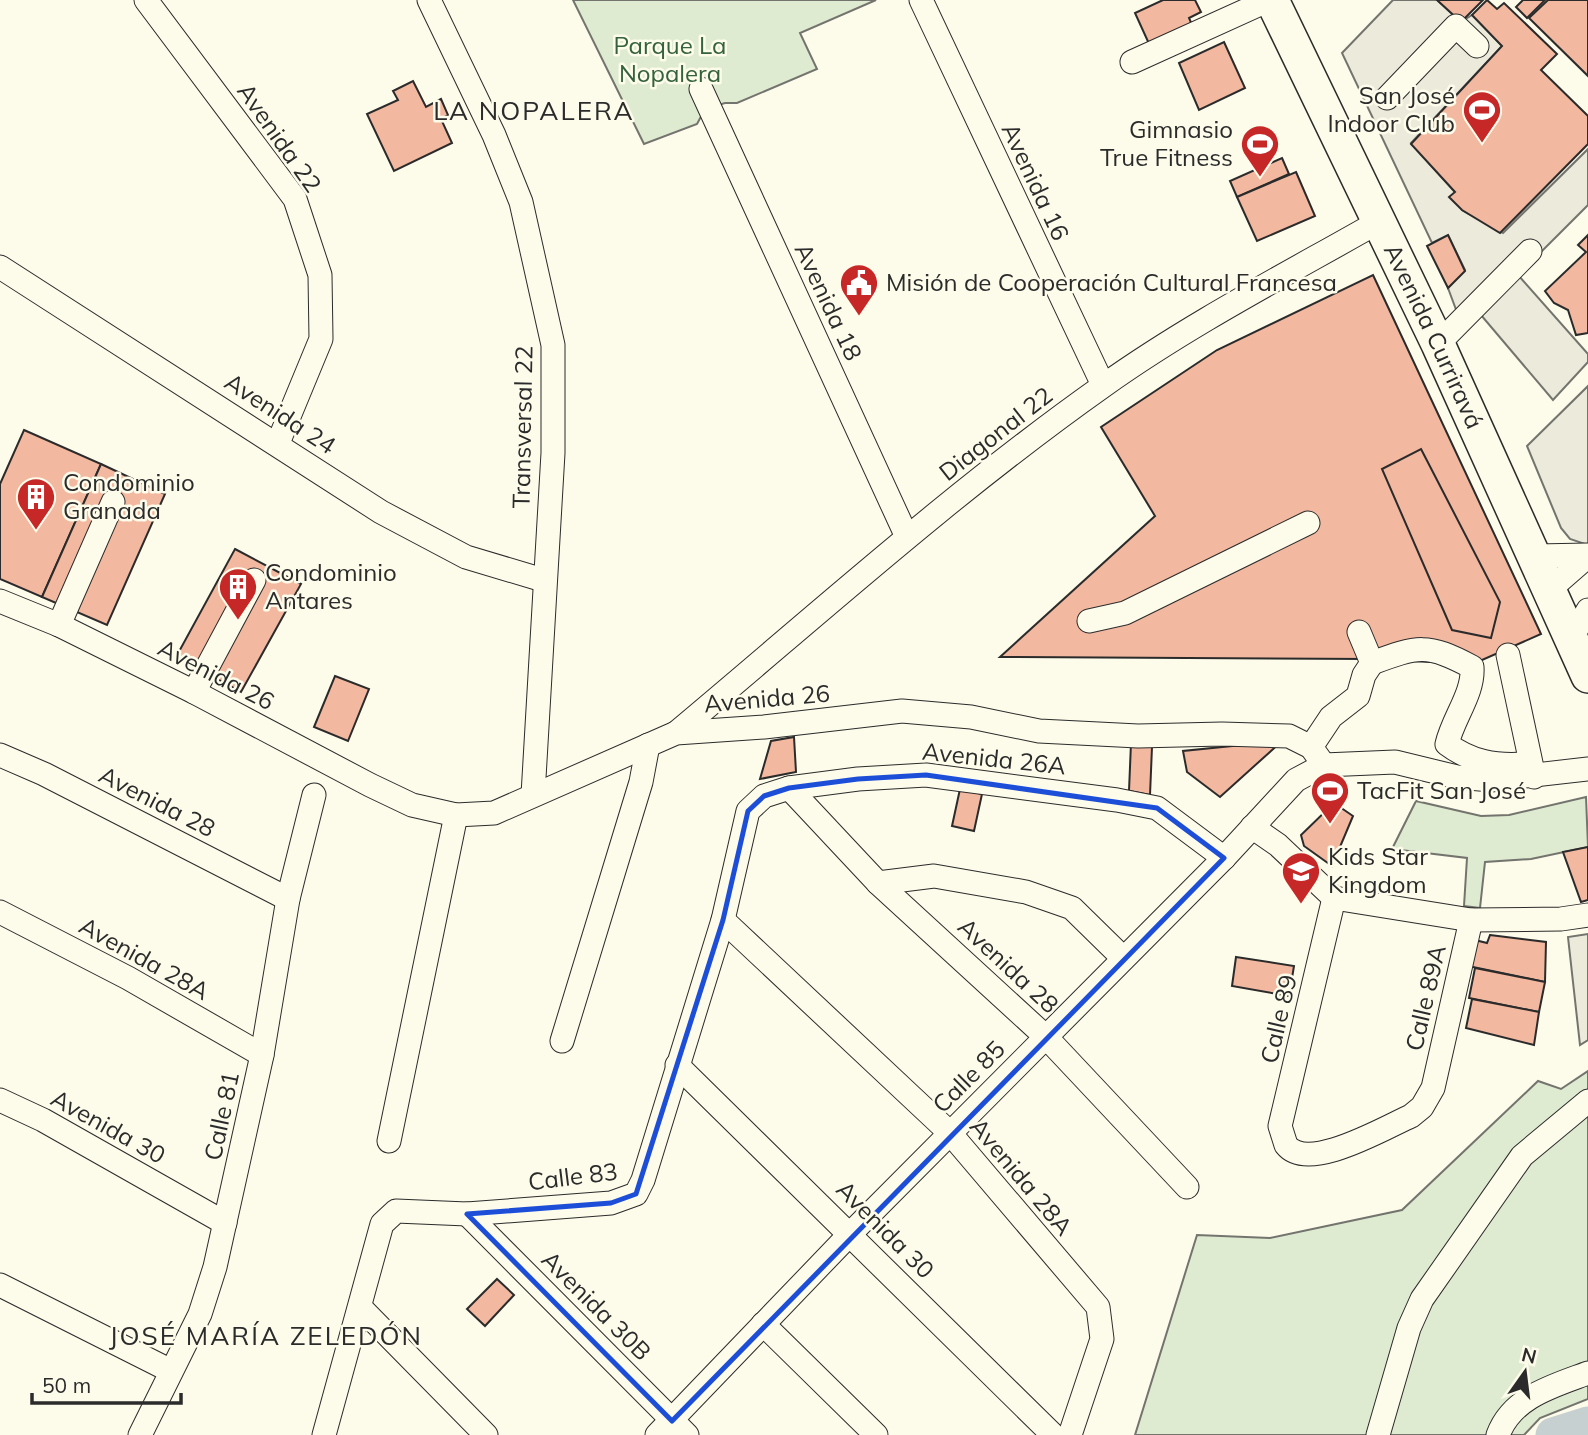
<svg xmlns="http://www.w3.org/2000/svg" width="1588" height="1435" font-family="Mulish,sans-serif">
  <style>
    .green { fill: #deebd1; stroke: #74746e; stroke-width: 2 }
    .parking { fill: #eceadb; stroke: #74746e; stroke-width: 2 }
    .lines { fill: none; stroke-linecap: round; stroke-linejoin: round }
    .river { stroke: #c7d0d0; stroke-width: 35 }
    .building { fill: #f2b8a0; stroke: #2b2b2b; stroke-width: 2 }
    .minor-casing { stroke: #2b2b2b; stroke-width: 25 }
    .highway-casing { stroke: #2b2b2b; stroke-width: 36 }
    .minor { stroke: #fdfbea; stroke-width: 23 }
    .highway { stroke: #fdfbea; stroke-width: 33 }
    .marked { fill: none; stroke: #1d4ed8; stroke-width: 5; stroke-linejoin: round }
    .labels { text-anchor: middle; stroke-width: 5; stroke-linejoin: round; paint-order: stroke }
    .park-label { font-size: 24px; fill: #34623c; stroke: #fdfbea }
    .poi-label { font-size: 24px; fill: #2b2b2b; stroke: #fdfbea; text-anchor: start }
    .street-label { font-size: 24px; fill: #2b2b2b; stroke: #fdfbea }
    .neighbourhood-label { font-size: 26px; letter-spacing: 2px; fill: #2b2b2b; stroke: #fdfbea }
  </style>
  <rect width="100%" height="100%" fill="#fdfbea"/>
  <g class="green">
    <polygon points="573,0 876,0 800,33 817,69 737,103 725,103 705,109 697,124 644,144"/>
    <polygon points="1586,797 1588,847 1531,859 1485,862 1480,908 1464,906 1467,858 1392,849 1416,801 1481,816 1509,815"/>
    <polygon points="1588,1071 1588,1399 1540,1418 1524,1435 1135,1435 1197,1235 1270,1238 1402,1210 1538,1081 1561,1089"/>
  </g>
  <g class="parking">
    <polygon points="1393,0 1437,0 1461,22 1472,15 1502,46 1411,143 1455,192 1462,210 1503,233 1588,149 1588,205 1518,275 1588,354 1588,362 1553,400 1481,315 1464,331 1448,288 1465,270 1448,235 1432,243 1342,53"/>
    <polygon points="1588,386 1588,545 1570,539 1561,528 1527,446"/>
    <polygon points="1588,934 1588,1040 1580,1045 1568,937"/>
  </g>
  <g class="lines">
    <polyline class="river" points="1553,1435 1588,1424"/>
  </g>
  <g class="building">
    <polygon points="1163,0 1195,0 1201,12 1189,18 1193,27 1150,46 1135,13"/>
    <polygon points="1437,0 1483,0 1461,22"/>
    <polygon points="1487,0 1497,9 1504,3 1557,54 1541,70 1588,116 1588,144 1500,233 1462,210 1449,197 1455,192 1411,144 1502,46 1472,15"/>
    <polygon points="1523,0 1545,0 1527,18 1516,7"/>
    <polygon points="1548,0 1588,0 1588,76 1529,18"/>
    <polygon points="1224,42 1245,88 1199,110 1179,63"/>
    <polygon points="413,81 426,107 441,99 448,115 441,119 452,143 394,171 367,114 398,100 393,91"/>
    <polygon points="1282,158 1289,174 1237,197 1230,181"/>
    <polygon points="1296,172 1315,216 1257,241 1237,197"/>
    <polygon points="1448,235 1465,271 1448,288 1427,246"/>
    <polygon points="1588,235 1588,333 1576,335 1568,310 1554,303 1545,291 1586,252 1578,245"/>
    <polygon points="1373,275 1541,634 1473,664 1369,659 1000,657 1155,516 1101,427 1217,350"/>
    <polygon points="24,430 101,464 42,597 0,579 0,484"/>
    <polygon points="1421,449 1500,602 1491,638 1452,630 1382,469"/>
    <polygon points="101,464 165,494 107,625 42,597"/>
    <polygon points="235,549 301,584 241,692 176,657"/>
    <polygon points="335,676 369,689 348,741 314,727"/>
    <polygon points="794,737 796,772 760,779 771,741"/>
    <polygon points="1282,741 1220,797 1187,772 1183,751"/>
    <polygon points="1131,743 1152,747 1150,795 1129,791"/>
    <polygon points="960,789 982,794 974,831 952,826"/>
    <polygon points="1334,803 1353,816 1332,866 1304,846 1301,835"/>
    <polygon points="1588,847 1588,900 1581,902 1563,852"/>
    <polygon points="1490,935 1546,942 1545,982 1468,966 1475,940 1487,943"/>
    <polygon points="1236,957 1294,966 1289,996 1232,986"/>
    <polygon points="1475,968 1545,982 1539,1012 1469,998"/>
    <polygon points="1472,999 1539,1012 1534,1045 1466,1028"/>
    <polygon points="497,1279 514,1295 485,1326 467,1309"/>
  </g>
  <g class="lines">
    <g class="minor-casing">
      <g id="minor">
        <polyline points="146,0 295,199 320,275 321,339 278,443"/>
        <polyline points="429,0 494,135 521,202 553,345 553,453 533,795"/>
        <polyline points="921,0 1103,385"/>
        <polyline points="1132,62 1269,0"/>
        <polyline points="701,89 907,537"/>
        <polyline points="1387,98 1456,26 1477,46"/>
        <polyline points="0,267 381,512 466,557 543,580"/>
        <polyline points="1438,344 1530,251"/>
        <polyline points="1536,556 1588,555"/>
        <polyline points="1550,589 1588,556"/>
        <polyline points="0,601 59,625 194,692 370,785 412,805 456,815 494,813 676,733 764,727 902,711 971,717 1039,731 1138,736 1222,734 1289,736 1311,747 1324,765"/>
        <polyline points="1089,621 1125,613 1308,523"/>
        <polyline points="59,625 113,502"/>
        <path d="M1359,632L1372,663C1418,646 1427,643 1472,667C1474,693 1453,718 1447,744C1471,762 1495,766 1524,764"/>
        <polyline points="1572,637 1588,610"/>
        <polyline points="1508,655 1534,777"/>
        <polyline points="194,692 254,580"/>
        <path d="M676,733C816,616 953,492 1103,386C1190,324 1287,274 1380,221"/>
        <polyline points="1311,747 1331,717 1358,696 1364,675 1372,663"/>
        <polyline points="0,755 44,774 288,899"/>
        <polyline points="789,788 878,883 1046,1037 1187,1187"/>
        <polyline points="1252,827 1278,845 1334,898 1471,920 1561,919 1588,915"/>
        <polyline points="878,883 934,876 1026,892 1072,908 1123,958"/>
        <path d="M1334,898L1280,1126L1286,1145C1308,1173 1384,1128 1411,1116L1422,1107L1433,1088L1471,920"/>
        <polyline points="0,912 128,978 262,1055"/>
        <polyline points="723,920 950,1133 1098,1307 1102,1339 1070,1435"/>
        <polyline points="562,1041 641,782 648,745"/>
        <polyline points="677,1065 1053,1435"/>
        <polyline points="0,1100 43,1120 225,1223"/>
        <polyline points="389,1141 456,815"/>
        <polyline points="467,1214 687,1435"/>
        <polyline points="0,1285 171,1371"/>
        <polyline points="360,1307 486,1435"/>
        <polyline points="763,1324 876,1435"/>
        <polyline points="140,1435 200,1314 215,1267 262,1055 288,899 314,795"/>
        <polyline points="324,1435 382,1224 396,1211 467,1214 611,1203 636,1194 643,1180 723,920 748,811 764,796 789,788 858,779 926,775 1117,800 1157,808 1224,858"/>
        <polyline points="657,1435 851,1233 1224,858 1296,780 1324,765 1395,762 1457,777 1491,780 1588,769"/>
        <polyline points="1378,1435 1409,1328 1422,1299 1522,1156 1588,1101"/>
        <path d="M1498,1435C1512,1397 1553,1386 1588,1373"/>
      </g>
    </g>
    <g class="highway-casing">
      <g id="highway">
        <path id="s1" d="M1272,0L1438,344L1588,676"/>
      </g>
    </g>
    <use href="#minor" class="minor"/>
    <use href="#highway" class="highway"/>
  </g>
  <path class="marked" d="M926,775L1157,808L1224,858L672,1421L467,1214L611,1203L636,1194L723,920L748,811L764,796L789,788L858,779Z"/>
  <defs>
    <g id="stadium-pin" transform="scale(2.0125)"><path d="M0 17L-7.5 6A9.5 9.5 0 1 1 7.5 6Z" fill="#c62828" stroke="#fdfbea"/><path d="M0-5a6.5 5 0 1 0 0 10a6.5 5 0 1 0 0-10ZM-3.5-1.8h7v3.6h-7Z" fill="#fff"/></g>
    <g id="civic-pin" transform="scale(2.0125)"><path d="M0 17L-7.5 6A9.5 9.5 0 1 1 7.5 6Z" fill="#c62828" stroke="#fdfbea"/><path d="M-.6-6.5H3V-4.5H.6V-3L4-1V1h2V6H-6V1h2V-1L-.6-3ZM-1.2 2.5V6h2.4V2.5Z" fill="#fff"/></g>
    <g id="building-pin" transform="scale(2.0125)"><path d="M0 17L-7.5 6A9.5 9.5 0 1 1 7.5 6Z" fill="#c62828" stroke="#fdfbea"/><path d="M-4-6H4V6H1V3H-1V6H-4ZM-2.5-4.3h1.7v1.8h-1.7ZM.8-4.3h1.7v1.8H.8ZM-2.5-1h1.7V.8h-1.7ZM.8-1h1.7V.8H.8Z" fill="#fff"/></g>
    <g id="school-pin" transform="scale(2.0125)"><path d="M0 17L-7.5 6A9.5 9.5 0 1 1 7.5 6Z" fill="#c62828" stroke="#fdfbea"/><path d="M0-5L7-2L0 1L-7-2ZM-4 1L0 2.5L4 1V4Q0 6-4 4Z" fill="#fff"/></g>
  </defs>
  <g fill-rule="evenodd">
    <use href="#stadium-pin" x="1482" y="110"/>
    <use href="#stadium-pin" x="1260" y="144"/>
    <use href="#civic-pin" x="859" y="283"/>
    <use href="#building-pin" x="36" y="497"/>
    <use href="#building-pin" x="238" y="587"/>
    <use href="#stadium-pin" x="1330" y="791"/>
    <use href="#school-pin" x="1301" y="871"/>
  </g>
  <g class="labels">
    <g class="park-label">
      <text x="670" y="54">Parque La<tspan x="670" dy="28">Nopalera</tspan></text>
    </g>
    <g class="poi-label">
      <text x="1455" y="104" text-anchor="end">San José<tspan x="1455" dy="28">Indoor Club</tspan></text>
      <text x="1233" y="138" text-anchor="end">Gimnasio<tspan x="1233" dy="28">True Fitness</tspan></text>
      <text x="886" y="291">Misión de Cooperación Cultural Francesa</text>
      <text x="63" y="491">Condominio<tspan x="63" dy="28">Granada</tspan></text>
      <text x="265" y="581">Condominio<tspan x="265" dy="28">Antares</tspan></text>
      <text x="1357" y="799">TacFit San José</text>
      <text x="1328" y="865">Kids Star<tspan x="1328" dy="28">Kingdom</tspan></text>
    </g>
    <g class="street-label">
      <text transform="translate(279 138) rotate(55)" y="8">Avenida 22</text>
      <text transform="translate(1035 182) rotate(65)" y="8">Avenida 16</text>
      <text transform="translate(828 302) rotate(65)" y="8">Avenida 18</text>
      <text dy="8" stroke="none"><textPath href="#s1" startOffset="373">Avenida Curriravá</textPath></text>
      <text transform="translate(280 414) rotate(33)" y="8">Avenida 24</text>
      <text transform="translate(523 427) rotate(-89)" y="8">Transversal 22</text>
      <text transform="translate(996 434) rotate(-38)" y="8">Diagonal 22</text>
      <text transform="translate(216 675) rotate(27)" y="8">Avenida 26</text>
      <text transform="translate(767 699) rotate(-5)" y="8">Avenida 26</text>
      <text transform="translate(994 759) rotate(6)" y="8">Avenida 26A</text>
      <text transform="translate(157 802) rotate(27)" y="8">Avenida 28</text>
      <text transform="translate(144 959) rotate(29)" y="8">Avenida 28A</text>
      <text transform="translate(1008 966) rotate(43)" y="8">Avenida 28</text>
      <text transform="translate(1426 998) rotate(-77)" y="8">Calle 89A</text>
      <text transform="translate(1279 1019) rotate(-77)" y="8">Calle 89</text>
      <text transform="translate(969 1077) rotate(-45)" y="8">Calle 85</text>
      <text transform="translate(222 1116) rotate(-78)" y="8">Calle 81</text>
      <text transform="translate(108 1127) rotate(29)" y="8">Avenida 30</text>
      <text transform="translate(573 1177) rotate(-7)" y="8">Calle 83</text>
      <text transform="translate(1021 1177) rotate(50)" y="8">Avenida 28A</text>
      <text transform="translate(885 1230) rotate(45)" y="8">Avenida 30</text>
      <text transform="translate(596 1306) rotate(45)" y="8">Avenida 30B</text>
    </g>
    <g class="neighbourhood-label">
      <text x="534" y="120">LA NOPALERA</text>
      <text x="266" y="1345">JOSÉ MARÍA ZELEDÓN</text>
    </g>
  </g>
  <g transform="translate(1525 1372) rotate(14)" stroke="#fdfbea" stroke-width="5" paint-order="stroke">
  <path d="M0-5L12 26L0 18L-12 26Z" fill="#2b2b2b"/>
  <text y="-10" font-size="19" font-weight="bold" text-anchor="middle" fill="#2b2b2b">N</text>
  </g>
  <path d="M32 1393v10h149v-10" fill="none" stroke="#2b2b2b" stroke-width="3.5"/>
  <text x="42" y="1393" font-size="21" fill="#2b2b2b" stroke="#fdfbea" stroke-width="5" paint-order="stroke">50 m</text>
</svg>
